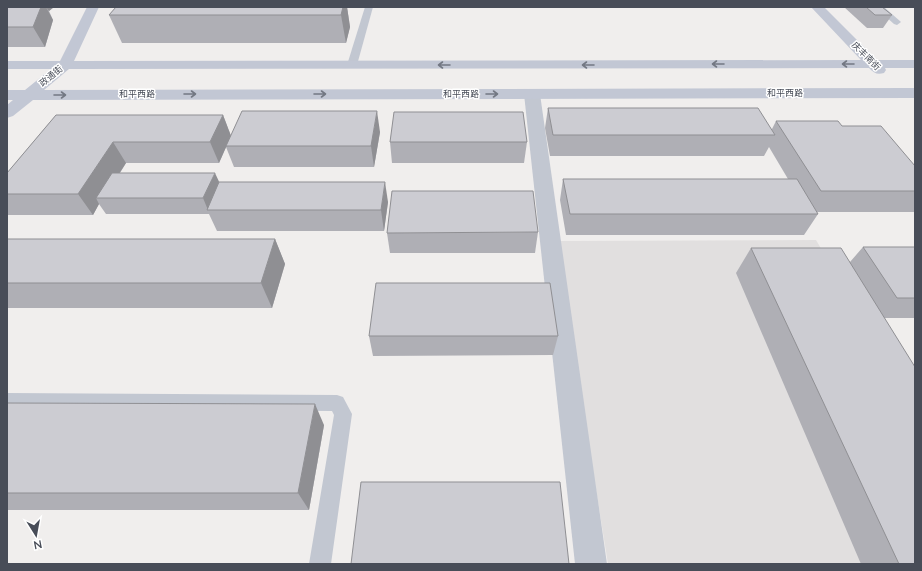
<svg xmlns="http://www.w3.org/2000/svg" width="922" height="571" font-family="Lato,'Noto Sans SC',sans-serif">
  <style>
    .education { fill: #e1dfdf }
    .lines { fill: none; stroke-linecap: round; stroke-linejoin: round }
    .lane { fill: #c2c7d1; fill-rule: evenodd }
    .street { fill: #c2c7d1; fill-rule: evenodd }
    .secondary { fill: #c2c7d4; fill-rule: evenodd }
    .wall { fill: #afafb5 }
    .shaded-wall { fill: #8f8f93 }
    .building { fill: #ccccd2; stroke: #8f8f93 }
    .oneway { stroke: #737883 }
    .labels { text-anchor: middle; stroke-width: 3; stroke-linejoin: round; paint-order: stroke }
    .far-street-label { font-size: 9px; fill: #484d58; stroke: #fff }
  </style>
  <rect width="100%" height="100%" fill="#f0eeed"/>
  <polygon class="education" points="816,240 915,408 915,564 608,564 556,241"/>
  <g class="lines">
    <g class="lane">
      <polygon points="365,7 373,7 357,65 352,68 347,65"/>
      <polygon points="875,7 884,7 901,22 897,25 894,24"/>
      <polygon points="7,393 337,395 343,397 352,414 331,564 309,564 334,415 332,411 7,409"/>
    </g>
    <polygon class="street" points="532,89 537,91 540,94 607,564 575,564 524,94 527,91"/>
    <path class="secondary" d="M87,7H99L74,61L861,60L811,7H824L877,60H915V68H885L886,70L884,73C877,75 874,73 869,68L69,69L44,90L915,88V98L33,100L13,116L7,118V105L13,100H7V90H25L51,69H7V61H60Z"/>
  </g>
  <g class="wall">
    <polygon points="7,7 54,7 49,11 53,20 45,47 7,47"/>
    <polygon points="116,7 347,7 350,27 346,43 122,43 109,15"/>
    <polygon points="844,7 882,7 892,15 883,28 867,28"/>
    <polygon points="548,108 772,129 776,121 842,126 915,166 915,212 817,212 818,214 804,235 566,235 560,200 563,179 788,179 769,147 764,156 550,156 545,128"/>
    <polygon points="56,115 223,115 231,136 380,132 374,167 234,167 226,147 219,163 126,163 120,173 219,182 388,202 384,231 217,231 209,214 106,214 99,204 93,215 7,215 7,173"/>
    <polygon points="390,142 527,142 524,163 392,163"/>
    <polygon points="538,232 535,253 390,253 387,233"/>
    <polygon points="7,239 275,239 285,264 272,308 7,308"/>
    <polygon points="863,247 915,247 915,318 885,318 915,564 861,564 736,273 751,248 850,262"/>
    <polygon points="369,336 558,336 553,355 373,356"/>
    <polygon points="7,403 324,425 309,510 7,510"/>
  </g>
  <g class="shaded-wall">
    <polygon points="41,7 46,7 53,20 45,47 33,27"/>
    <polygon points="46,7 54,7 49,11"/>
    <polygon points="343,7 347,7 350,27 346,43 341,15"/>
    <polygon points="377,111 380,132 374,167 371,146"/>
    <polygon points="223,115 231,136 219,163 210,142"/>
    <polygon points="113,142 126,163 103,198 96,198 99,204 93,215 78,194"/>
    <polygon points="215,173 222,188 208,210 203,198"/>
    <polygon points="385,182 388,202 384,231 381,210"/>
    <polygon points="275,239 285,264 272,308 261,283"/>
    <polygon points="315,404 324,425 309,510 298,493"/>
  </g>
  <g class="building">
    <polygon points="7,7 41,7 33,27 7,27"/>
    <polygon points="116,7 343,7 341,15 109,15"/>
    <polygon points="866,7 882,7 892,15 875,15"/>
    <polygon points="548,108 758,108 775,135 553,135"/>
    <polygon points="242,111 377,111 371,146 226,146"/>
    <polygon points="394,112 523,112 527,142 390,142"/>
    <polygon points="56,115 223,115 210,142 113,142 78,194 7,194 7,173"/>
    <polygon points="776,121 838,121 842,126 881,126 915,166 915,191 821,191"/>
    <polygon points="112,173 215,173 203,198 96,198"/>
    <polygon points="563,179 797,179 818,214 570,214"/>
    <polygon points="219,182 385,182 381,210 207,210"/>
    <polygon points="392,191 533,191 538,232 387,233"/>
    <polygon points="7,239 275,239 261,283 7,283"/>
    <polygon points="863,247 915,247 915,298 897,298"/>
    <polygon points="751,248 841,248 915,367 915,564 899,564"/>
    <polygon points="376,283 550,283 558,336 369,336"/>
    <polygon points="7,403 315,404 298,493 7,493"/>
    <polygon points="361,482 560,482 569,564 351,564"/>
  </g>
  <defs><path id="oneway-shaft" d="M-6 0H5M1.5-3L5.5 0L1.5 3" fill="none" stroke-width="1.6" stroke-linecap="round" stroke-linejoin="round"/></defs>
  <g class="oneway">
    <use href="#oneway-shaft" transform="translate(718 64) rotate(180)"/>
    <use href="#oneway-shaft" transform="translate(848 64) rotate(180)"/>
    <use href="#oneway-shaft" transform="translate(444 65) rotate(180)"/>
    <use href="#oneway-shaft" transform="translate(588 65) rotate(180)"/>
    <use href="#oneway-shaft" transform="translate(190 94)"/>
    <use href="#oneway-shaft" transform="translate(320 94)"/>
    <use href="#oneway-shaft" transform="translate(492 94)"/>
    <use href="#oneway-shaft" transform="translate(60 95)"/>
  </g>
  <g class="labels">
    <g class="far-street-label">
      <text transform="translate(866 56) rotate(45)" y="3">庆丰南街</text>
      <text transform="translate(51 76) rotate(-40)" y="3">政通街</text>
      <text x="785" y="96">和平西路</text>
      <text x="137" y="97">和平西路</text>
      <text x="461" y="97">和平西路</text>
    </g>
  </g>
  <rect width="922" height="571" fill="none" stroke="#484d58" stroke-width="16"/>
  <g transform="translate(36 535) rotate(169)" stroke="#ffffff" stroke-width="3" paint-order="stroke">
  <path d="M0-3L7 15L0 10L-7 15Z" fill="#484d58"/>
  <text y="-6" font-size="11" font-weight="bold" text-anchor="middle" fill="#484d58">N</text>
  </g>
</svg>
